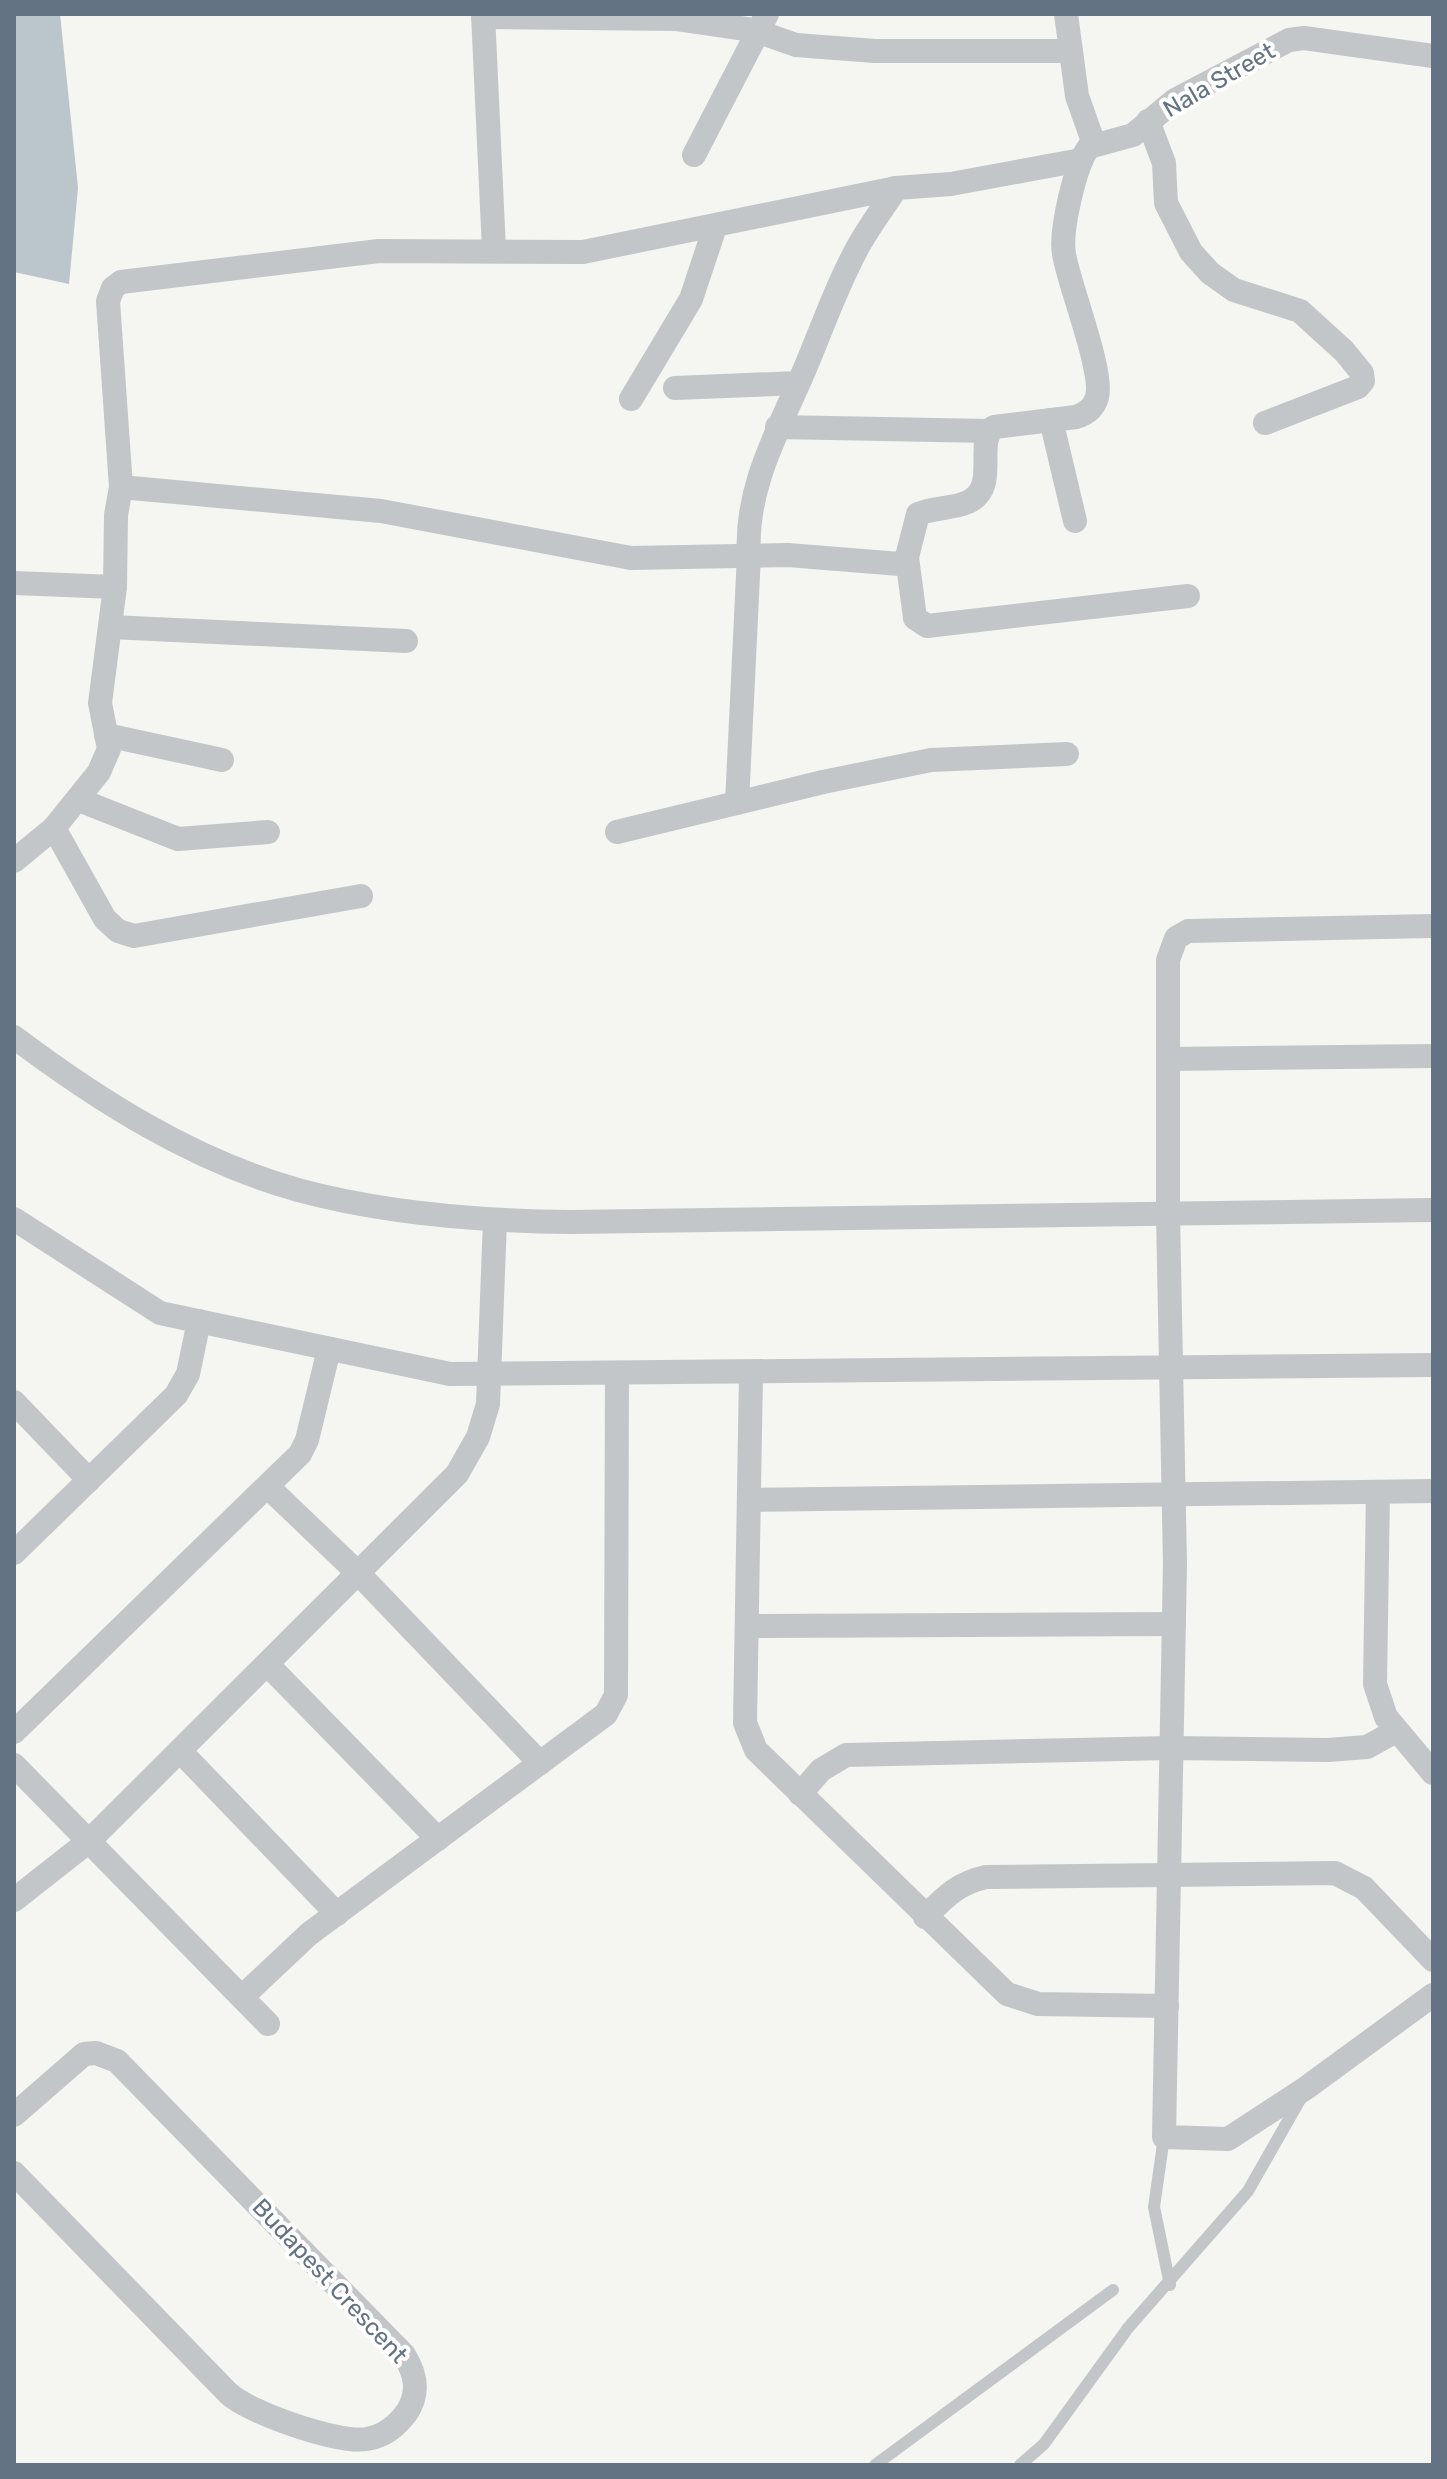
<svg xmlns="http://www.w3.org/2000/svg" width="1447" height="2479" font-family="Rubik,sans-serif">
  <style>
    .water { fill: #bbc6cc }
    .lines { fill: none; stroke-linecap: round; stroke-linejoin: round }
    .service { stroke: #c2c6c9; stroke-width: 12 }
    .minor { stroke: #c2c6c9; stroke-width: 24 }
    .labels { text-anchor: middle; stroke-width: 8; stroke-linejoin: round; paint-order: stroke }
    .street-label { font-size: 24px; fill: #637383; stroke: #fff }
  </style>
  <rect width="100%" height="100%" fill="#f5f5f1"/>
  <polygon class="water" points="14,14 60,14 78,188 69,284 14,272"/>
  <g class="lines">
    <g class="service">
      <polyline points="1164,2137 1154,2207 1170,2285"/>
      <polyline points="875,2465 1113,2290"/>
      <polyline points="1020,2465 1044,2444 1128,2328 1248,2191 1301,2098"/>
    </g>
    <g class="minor">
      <polyline points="483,14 494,250"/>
      <polyline points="1066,14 1077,96 1094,144"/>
      <polyline points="483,17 677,19 753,30 796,45 875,51 1070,51"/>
      <polyline points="1148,121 1164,163 1166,203 1191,252 1210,273 1234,290 1300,311 1344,351 1362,373 1363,381 1358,387 1265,423"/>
      <polyline points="694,155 767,14"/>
      <polyline points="675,388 798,383"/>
      <polyline points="631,399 691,299 715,227"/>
      <polyline points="1051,420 1075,521"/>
      <polyline points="777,427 989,431"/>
      <path d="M121,487L381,511L631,558L788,555L900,564L907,557L918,514C934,507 953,509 968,502C1000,487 974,444 994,427L1076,417C1086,414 1094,408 1097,397C1104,372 1069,285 1064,254C1060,231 1075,165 1089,147L1133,135L1175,100L1289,40L1304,38L1433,56"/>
      <polyline points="907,557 915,618 927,626 1188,596"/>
      <polyline points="14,583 115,587"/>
      <polyline points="111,627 406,641"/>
      <polyline points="106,735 222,760"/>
      <polyline points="79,800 178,839 268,832"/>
      <path d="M737,803L749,555C745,491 775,437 800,380C820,335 835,288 859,245C870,225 884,207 896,188"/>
      <polyline points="617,832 823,782 931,760 1067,754"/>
      <polyline points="14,861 54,828"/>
      <polyline points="361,896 134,936 118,931 105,919 54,828 99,772 109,749 100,703 115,587 116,515 121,487 108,301 113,288 121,282 379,251 583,252 896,188 951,184 1081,160"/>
      <polyline points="1433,926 1188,931 1176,938 1168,960 1168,1214 1175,1564 1164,2137 1228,2139 1306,2088 1433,1995"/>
      <path d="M14,1037C99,1101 194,1161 298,1190C386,1214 480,1221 571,1222L1433,1210"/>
      <polyline points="1168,1059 1433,1056"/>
      <polyline points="14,1219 160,1313 450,1374 1433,1365"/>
      <polyline points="751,1373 745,1723 756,1750 1007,1994 1038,2004 1167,2006"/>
      <polyline points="14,1402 89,1480"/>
      <polyline points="268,1487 359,1574 540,1763"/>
      <polyline points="1378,1492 1375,1684 1386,1717 1433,1773"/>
      <polyline points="749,1500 1433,1491"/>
      <polyline points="14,1553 176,1395 188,1374 199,1321"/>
      <polyline points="747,1626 1174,1624"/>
      <polyline points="268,1665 438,1839"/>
      <polyline points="14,1732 300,1454 307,1440 329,1349"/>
      <polyline points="181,1752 337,1914"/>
      <polyline points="14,1765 268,2024"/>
      <polyline points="800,1794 821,1770 846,1755 1171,1748 1328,1750 1367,1747 1396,1731"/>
      <polyline points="14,1900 89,1841 457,1474 478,1437 488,1404 495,1220"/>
      <path d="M925,1917C945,1897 958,1883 986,1877L1335,1873L1364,1888L1433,1960"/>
      <polyline points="242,1997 309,1934 606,1714 616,1695 617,1374"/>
      <path d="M14,2115L84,2054L96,2053L117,2061L404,2355C416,2374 420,2392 407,2412C397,2426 385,2436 367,2439C339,2444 249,2413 228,2393L14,2173"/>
    </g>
  </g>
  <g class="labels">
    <g class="street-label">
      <text transform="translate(1219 80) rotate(-30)" y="8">Nala Street</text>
      <text transform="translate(330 2281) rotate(47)" y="8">Budapest Crescent</text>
    </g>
  </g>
  <rect width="1447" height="2479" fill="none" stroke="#637383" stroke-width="32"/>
</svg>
